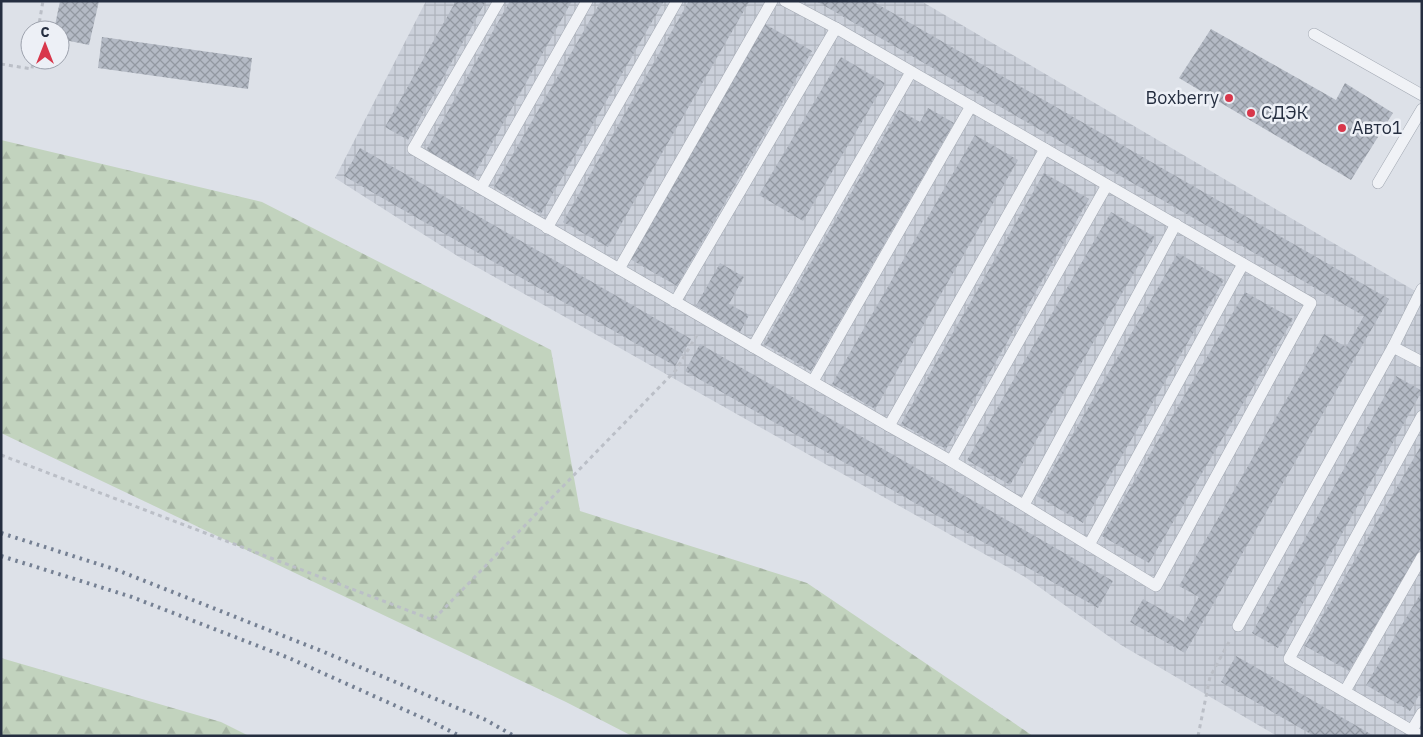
<svg xmlns="http://www.w3.org/2000/svg" width="1423" height="737" font-family="'IBM Plex Sans',sans-serif">
  <style>
    .industrial { fill: url(#industrial-grid) }
    .forest { fill: url(#forest-firs) }
    .building { fill: url(#building-cross-hatch) }
    .lines { fill: none; stroke-linecap: round; stroke-linejoin: round }
    .service-casing { stroke: #a2a8b2; stroke-width: 12 }
    .path { stroke: #bbbfc7; stroke-width: 3; stroke-dasharray: 4 4; stroke-linecap: butt }
    .service { stroke: #f0f2f6; stroke-width: 11 }
    .rail { stroke: #758093; stroke-width: 4; stroke-dasharray: 2.5 5; stroke-linecap: butt }
    .poi-dot { fill: #d8374b; stroke: #edf0f6; stroke-width: 2 }
    .labels { text-anchor: middle; stroke-width: 5; stroke-linejoin: round; paint-order: stroke }
    .poi-label { font-size: 18px; fill: #252e40; stroke: #edf0f6; text-anchor: start }
  </style>
  <defs>
    <pattern id="industrial-grid" width="8" height="8" patternUnits="userSpaceOnUse" patternTransform="scale(1.25)"><rect width="8" height="8" fill="#cbd0da"/><path d="M0 4h8M4 0v8" fill="none" stroke="#aeb3bc"/></pattern>
    <pattern id="forest-firs" width="22" height="20" patternUnits="userSpaceOnUse" patternTransform="scale(1.25)"><rect width="22" height="20" fill="#c2d3be"/><path d="M5 1l3.5 6h-7zM16 11l3.5 6h-7z" fill="#a7b5a4"/></pattern>
    <pattern id="building-cross-hatch" width="8" height="8" patternUnits="userSpaceOnUse" patternTransform="scale(1.25)"><rect width="8" height="8" fill="#b4bac5"/><path d="M0 0l8 8M0 8l8-8" fill="none" stroke="#9298a1"/></pattern>
  </defs>
  <rect width="100%" height="100%" fill="#dde1e8"/>
  <polygon class="industrial" points="426,1 921,1 1422,295 1422,736 1277,736 1121,645 1025,577 459,257 335,178"/>
  <g class="forest">
    <polygon points="1,140 262,202 551,350 580,511 807,583 1033,736 632,736 566,702 1,433"/>
    <polygon points="1,658 221,722 249,736 1,736"/>
  </g>
  <g class="building">
    <polygon points="60,1 99,1 89,45 60,39 60,30 54,30"/>
    <polygon points="456,1 486,1 408,140 385,127"/>
    <polygon points="510,1 572,1 472,179 425,152"/>
    <polygon points="601,1 664,1 541,214 494,187"/>
    <polygon points="689,1 749,2 608,247 563,222"/>
    <polygon points="816,1 872,1 1389,299 1185,653 1130,622 1143,599 1184,622 1199,597 1179,586 1324,334 1346,347 1364,316"/>
    <polygon points="765,24 812,51 677,286 630,259"/>
    <polygon points="1211,29 1336,100 1345,83 1393,113 1351,180 1179,78"/>
    <polygon points="102,37 252,58 248,89 98,68"/>
    <polygon points="841,57 885,83 803,221 759,195"/>
    <polygon points="928,108 954,123 811,371 764,344 899,110 920,122"/>
    <polygon points="975,135 1018,160 875,409 832,384"/>
    <polygon points="360,148 691,339 675,366 344,176"/>
    <polygon points="1044,173 1089,199 946,449 901,424"/>
    <polygon points="1111,212 1155,237 1010,485 967,460"/>
    <polygon points="1178,253 1224,280 1083,523 1037,496"/>
    <polygon points="720,263 744,277 729,304 749,315 740,332 696,306"/>
    <polygon points="1245,292 1293,319 1149,563 1102,536"/>
    <polygon points="700,344 1113,581 1098,608 685,371"/>
    <polygon points="1396,376 1422,391 1278,648 1252,633"/>
    <polygon points="1422,444 1422,546 1349,671 1305,646"/>
    <polygon points="1422,591 1422,690 1410,711 1366,685"/>
    <polygon points="1236,656 1374,736 1314,736 1221,682"/>
  </g>
  <g class="lines">
    <g class="service-casing">
      <g id="service">
        <polyline points="499,1 413,149 889,426 951,461 1156,586 1311,303 836,28 785,1"/>
        <polyline points="1314,34 1422,95"/>
        <polyline points="1378,183 1422,109"/>
        <polyline points="481,188 587,1"/>
        <polyline points="547,228 677,1"/>
        <polyline points="619,269 772,1"/>
        <polyline points="675,302 836,28"/>
        <polyline points="753,347 911,72"/>
        <polyline points="1393,347 1422,362"/>
        <polyline points="813,381 971,106"/>
        <polyline points="889,426 1045,149"/>
        <polyline points="951,461 1107,185"/>
        <polyline points="1024,505 1176,224"/>
        <polyline points="1089,545 1243,264"/>
        <polyline points="1238,626 1393,347 1422,289"/>
        <polyline points="1345,691 1422,557"/>
        <polyline points="1412,730 1422,713"/>
        <polyline points="1421,736 1289,659 1422,416"/>
      </g>
    </g>
    <g class="path">
      <polyline points="38,30 43,1"/>
      <polyline points="1,64 32,69 33,60"/>
      <polyline points="1,455 433,620 676,370 697,335"/>
      <polyline points="1198,736 1210,677 1229,642"/>
    </g>
    <use href="#service" class="service"/>
    <g class="rail">
      <polyline points="1,533 117,570 324,652 486,720 514,736"/>
      <polyline points="1,556 132,597 289,658 434,723 460,736"/>
    </g>
  </g>
  <g class="poi-dot">
    <circle cx="1229" cy="98" r="5"/>
    <circle cx="1251" cy="113" r="5"/>
    <circle cx="1342" cy="128" r="5"/>
  </g>
  <g class="labels">
    <g class="poi-label">
      <text x="1219" y="104" text-anchor="end">Boxberry</text>
      <text x="1261" y="119">СДЭК</text>
      <text x="1352" y="134">Авто1</text>
    </g>
  </g>
  <rect width="1423" height="737" fill="none" stroke="#252e40" stroke-width="5"/>
  <g transform="translate(45 45)"><circle r="24" fill="#edf0f6" stroke="#9da2ad"/>
  <path d="M0-4L9 19L0 12L-9 19Z" fill="#d8374b"/>
  <text y="-8" font-size="14" font-weight="bold" text-anchor="middle" fill="#252e40">С</text>
  </g>
</svg>
